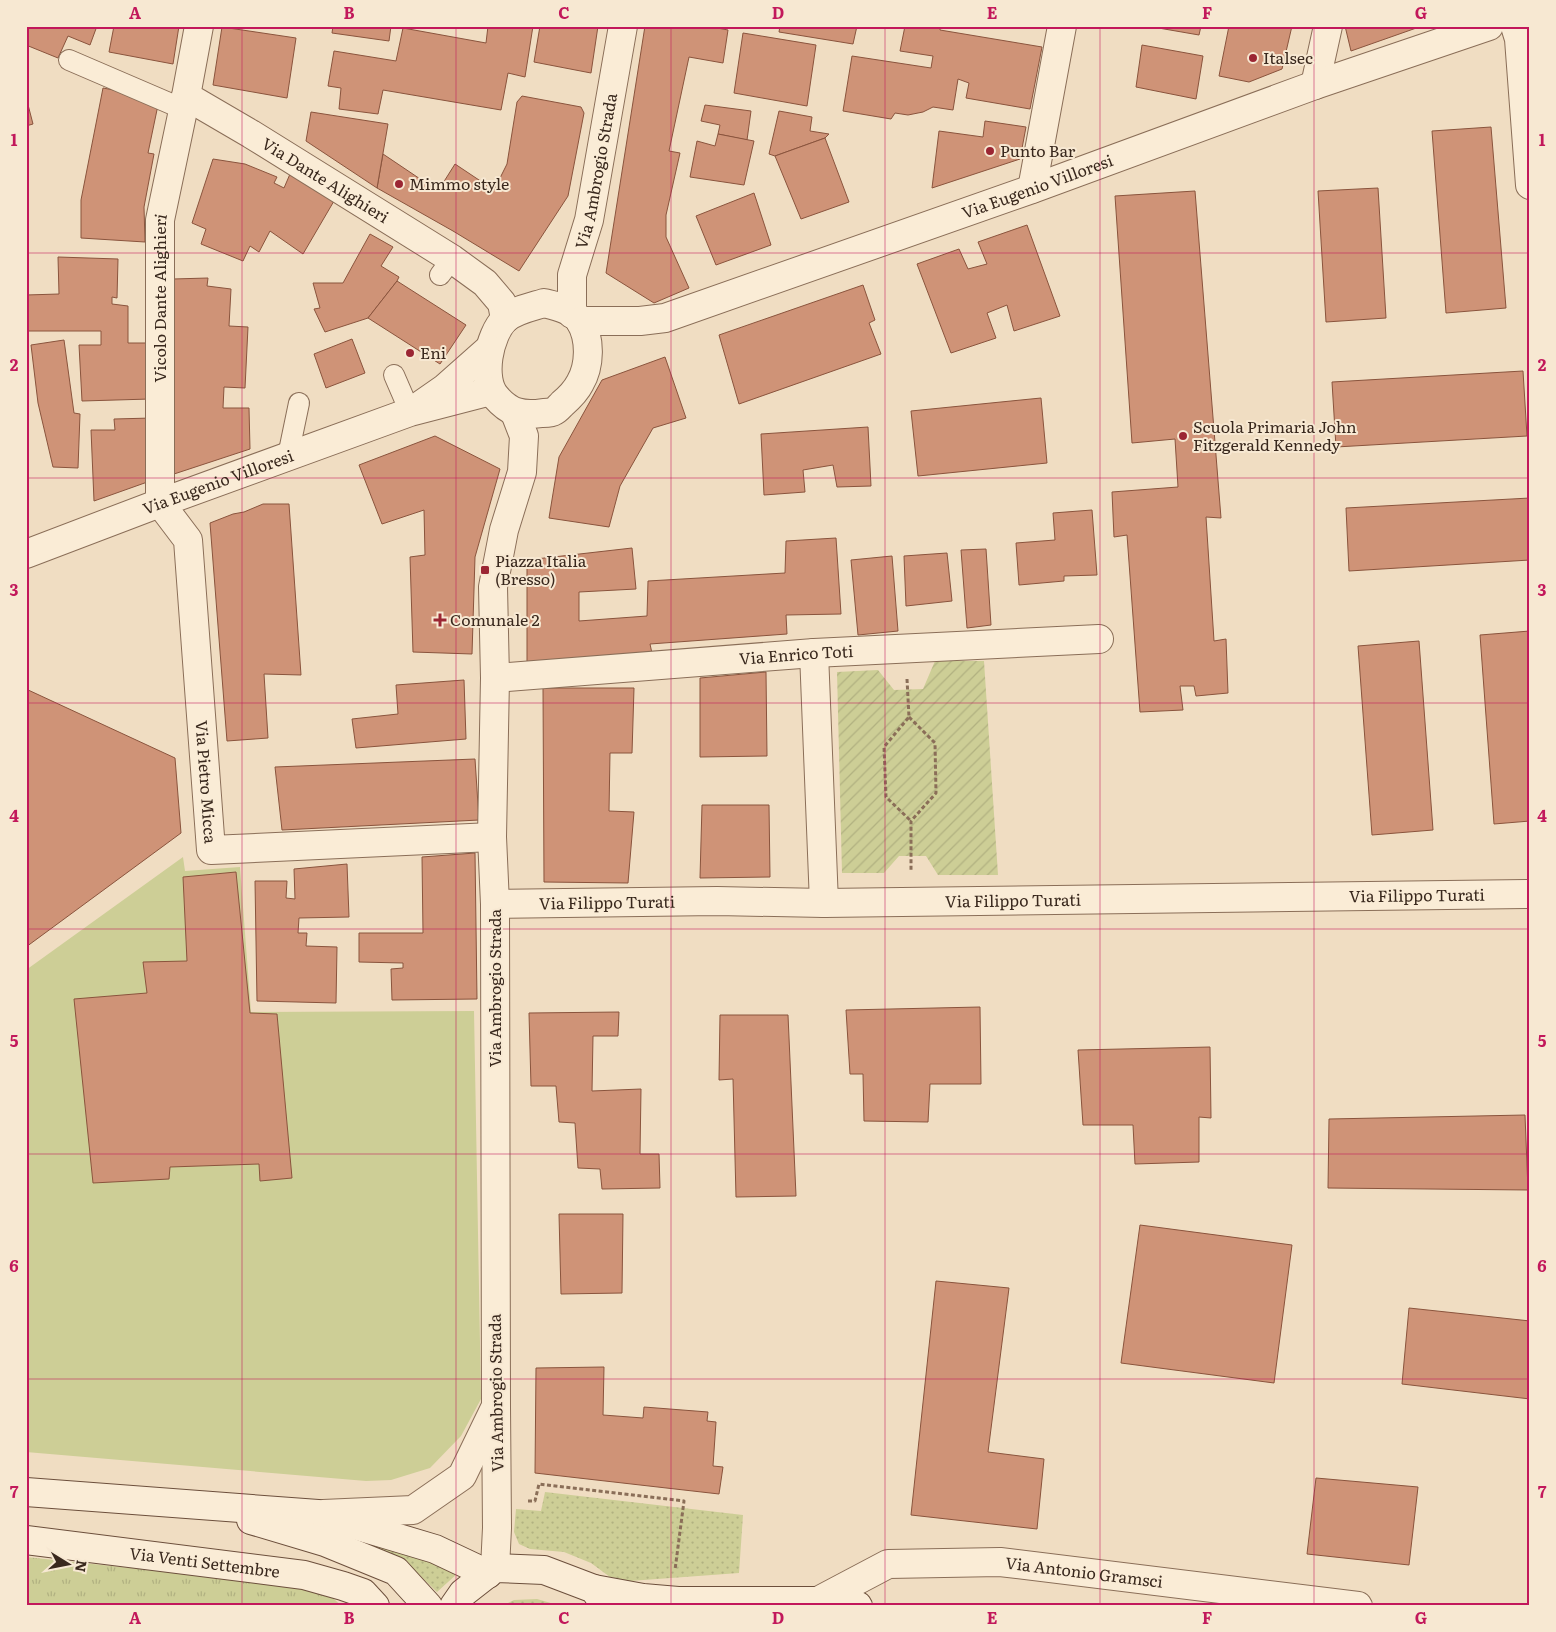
<svg xmlns="http://www.w3.org/2000/svg" width="1556" height="1632" font-family="Literata,serif">
  <style>
    .grass { fill: url(#grass-dots) }
    .park { fill: url(#park-tufts) }
    .garden { fill: url(#garden-furrows) }
    .pitch { fill: #cdce96 }
    .building { fill: #cf9377; stroke: #8a543d }
    .lines { fill: none; stroke-linecap: round; stroke-linejoin: round }
    .lane-casing { stroke: #8a6e58; stroke-width: 22 }
    .street-casing { stroke: #8a6e58; stroke-width: 30 }
    .secondary-casing { stroke: #6c4f3c; stroke-width: 30 }
    .path { stroke: #8a6e58; stroke-width: 3; stroke-dasharray: 4 2.5; stroke-linecap: butt }
    .lane { stroke: #faecd6; stroke-width: 20 }
    .street { stroke: #faecd6; stroke-width: 28 }
    .secondary { stroke: #faecd6; stroke-width: 28 }
    .grid { fill: none; stroke: #c2185b; stroke-width: 1; stroke-opacity: 0.55 }
    .poi-dot { fill: #9b2633; stroke: #f7e8d2; stroke-width: 2 }
    .labels { text-anchor: middle; stroke-width: 4; stroke-linejoin: round; paint-order: stroke }
    .poi-label { font-size: 16px; fill: #39281d; stroke: #f7e8d2; text-anchor: start }
    .street-label { font-size: 16px; fill: #39281d; stroke: #f7e8d2 }
    .neatline { fill: none; stroke: #c2185b; stroke-width: 2 }
    .grid-label { font-size: 16px; text-anchor: middle; font-weight: bold; fill: #c2185b }
  </style>
  <defs>
    <pattern id="grass-dots" width="8" height="8" patternUnits="userSpaceOnUse" patternTransform="scale(1.25)"><rect width="8" height="8" fill="#cdce96"/><path d="M2 2h.1M6 6h.1" fill="none" stroke="#b1b181" stroke-width="1.8" stroke-linecap="round"/></pattern>
    <pattern id="park-tufts" width="24" height="20" patternUnits="userSpaceOnUse" patternTransform="scale(1.25)"><rect width="24" height="20" fill="#cdce96"/><path d="M3 7l-1-3M5 7V3M7 7l1-3M15 17l-1-3M17 17v-4M19 17l1-3" fill="none" stroke="#b1b181"/></pattern>
    <pattern id="garden-furrows" width="10" height="10" patternUnits="userSpaceOnUse" patternTransform="scale(1.25)"><rect width="10" height="10" fill="#cdce96"/><path d="M-1 1l2-2M0 10L10 0M9 11l2-2" fill="none" stroke="#b1b181"/></pattern>
  </defs>
  <rect width="100%" height="100%" fill="#f0ddc2"/>
  <g class="grass">
    <polygon points="545,1492 743,1515 739,1573 630,1581 610,1577 591,1563 564,1552 530,1549 519,1544 514,1532 516,1509 541,1511"/>
    <polygon points="371,1534 458,1573 437,1592 409,1565 365,1546"/>
    <polygon points="537,1599 561,1606 502,1606 514,1600"/>
  </g>
  <polygon class="park" points="26,1557 283,1584 328,1594 342,1606 26,1606"/>
  <polygon class="garden" points="935,661 984,661 998,875 938,875 926,856 899,856 884,873 842,873 837,672 878,670 894,690 923,689"/>
  <polygon class="pitch" points="183,857 185,871 240,867 251,1012 474,1011 481,1399 461,1436 430,1468 391,1480 366,1481 26,1452 26,970"/>
  <g class="building">
    <polygon points="26,26 97,26 90,45 68,36 58,58 26,45"/>
    <polygon points="114,26 179,26 173,64 109,52"/>
    <polygon points="333,26 391,26 389,41 332,33"/>
    <polygon points="488,26 533,26 525,77 508,73 501,110 383,90 378,114 339,109 341,88 328,86 334,51 396,61 403,28 486,43"/>
    <polygon points="540,26 598,26 591,73 534,62"/>
    <polygon points="645,26 707,26 728,30 723,63 689,57 669,151 680,153 666,215 666,237 689,288 654,303 606,273"/>
    <polygon points="780,26 857,26 853,44 779,32"/>
    <polygon points="905,26 940,26 940,30 1042,47 1030,109 966,98 969,83 958,79 953,110 933,107 923,112 908,115 895,113 891,119 843,111 852,56 931,68 933,56 900,51"/>
    <polygon points="1147,26 1201,26 1199,35"/>
    <polygon points="1229,26 1292,26 1282,69 1249,82 1219,76"/>
    <polygon points="1345,26 1422,26 1351,51"/>
    <polygon points="222,27 296,38 287,98 213,85"/>
    <polygon points="743,33 816,45 807,106 734,93"/>
    <polygon points="1142,45 1203,56 1196,99 1136,87"/>
    <polygon points="103,88 135,94 158,105 148,153 154,154 144,207 145,242 81,238 81,200"/>
    <polygon points="522,96 581,107 584,113 568,196 519,271 453,231 377,188 383,154 438,191 455,164 494,190 507,164 517,102"/>
    <polygon points="26,97 33,124 26,126"/>
    <polygon points="705,105 751,111 747,140 718,134 720,125 701,121"/>
    <polygon points="779,111 812,117 810,131 829,134 825,138 775,156 769,154"/>
    <polygon points="311,112 388,124 377,188 306,141"/>
    <polygon points="985,121 1026,127 1020,159 932,188 939,131 983,137"/>
    <polygon points="1491,127 1506,308 1446,313 1432,131"/>
    <polygon points="718,134 754,141 744,185 690,177 697,141 715,146"/>
    <polygon points="825,138 849,202 801,219 775,156"/>
    <polygon points="213,159 245,164 277,177 274,183 284,188 290,174 334,201 303,254 270,231 259,252 250,246 243,261 201,244 206,229 192,223"/>
    <polygon points="1378,188 1386,318 1326,322 1318,191"/>
    <polygon points="1195,191 1221,518 1206,517 1214,641 1226,639 1228,693 1196,696 1194,686 1180,686 1183,710 1140,712 1127,535 1114,537 1112,492 1178,487 1175,439 1132,443 1115,196"/>
    <polygon points="754,193 771,245 716,265 696,216"/>
    <polygon points="1027,225 1060,316 1014,331 1007,305 987,313 996,338 951,353 917,264 959,249 968,269 987,264 978,242"/>
    <polygon points="370,234 393,247 381,266 399,277 397,281 368,318 325,332 314,309 320,308 313,283 343,283"/>
    <polygon points="58,257 118,259 117,298 112,297 112,304 128,306 128,343 150,343 150,399 82,401 79,345 101,345 101,331 26,331 26,295 59,294"/>
    <polygon points="208,278 207,286 231,289 229,326 248,327 245,388 224,387 223,408 249,408 250,449 171,475 173,279"/>
    <polygon points="397,281 466,325 440,364 368,318"/>
    <polygon points="863,285 875,320 869,323 881,354 739,404 719,335"/>
    <polygon points="352,339 365,373 326,388 314,354"/>
    <polygon points="64,340 74,413 80,414 78,468 53,467 38,403 31,345"/>
    <polygon points="665,357 686,418 653,428 620,486 609,527 549,518 559,457 602,380"/>
    <polygon points="1523,371 1527,436 1336,447 1332,382"/>
    <polygon points="1041,398 1047,463 918,476 911,411"/>
    <polygon points="152,418 153,480 94,501 91,430 115,430 114,419"/>
    <polygon points="868,427 871,486 837,487 833,465 803,470 805,492 764,495 761,434"/>
    <polygon points="435,436 500,469 475,557 472,654 413,652 410,557 425,555 424,510 382,524 359,465"/>
    <polygon points="1530,498 1530,560 1349,571 1346,508"/>
    <polygon points="263,504 289,504 301,675 264,674 268,738 227,741 210,523 233,514 244,512"/>
    <polygon points="1092,510 1097,575 1064,576 1064,581 1019,585 1016,543 1055,540 1053,513"/>
    <polygon points="836,538 841,614 786,615 787,634 650,644 653,658 527,667 527,560 632,548 636,589 579,592 579,621 647,616 648,581 785,573 786,541"/>
    <polygon points="986,549 991,625 967,628 961,550"/>
    <polygon points="947,553 952,601 906,606 904,556"/>
    <polygon points="892,556 898,631 858,635 851,560"/>
    <polygon points="1530,631 1530,821 1494,824 1480,635"/>
    <polygon points="1419,641 1433,830 1372,835 1358,646"/>
    <polygon points="766,672 767,756 700,757 700,678"/>
    <polygon points="464,680 466,739 356,748 352,719 398,714 396,685"/>
    <polygon points="543,688 634,688 632,753 610,753 609,811 634,812 628,883 544,882"/>
    <polygon points="26,689 175,758 181,833 26,947"/>
    <polygon points="475,759 479,820 282,830 275,767"/>
    <polygon points="702,805 769,805 770,877 700,878"/>
    <polygon points="475,853 477,999 392,1000 391,969 403,968 403,963 359,962 359,933 423,933 422,857"/>
    <polygon points="347,864 349,917 299,918 298,933 307,933 306,946 337,947 336,1003 257,1001 255,881 287,881 286,898 295,899 294,869"/>
    <polygon points="236,872 250,1013 277,1014 292,1178 260,1181 259,1164 170,1167 169,1179 93,1183 74,999 147,993 143,962 187,961 183,877"/>
    <polygon points="980,1007 981,1084 930,1084 928,1122 864,1121 863,1074 850,1074 846,1010"/>
    <polygon points="619,1012 618,1036 593,1036 592,1091 641,1089 640,1154 659,1154 660,1188 602,1189 600,1169 578,1168 575,1123 559,1122 556,1086 531,1086 529,1013"/>
    <polygon points="720,1015 788,1015 796,1196 736,1197 733,1079 719,1080"/>
    <polygon points="1210,1047 1211,1118 1199,1117 1199,1162 1135,1164 1133,1125 1083,1125 1078,1050"/>
    <polygon points="1525,1115 1528,1190 1328,1188 1329,1119"/>
    <polygon points="559,1214 623,1214 622,1293 561,1294"/>
    <polygon points="1140,1225 1292,1245 1274,1383 1121,1363"/>
    <polygon points="936,1281 1009,1288 988,1452 1044,1459 1037,1529 911,1515"/>
    <polygon points="1409,1308 1530,1321 1530,1399 1402,1384"/>
    <polygon points="604,1367 603,1415 643,1418 644,1407 708,1412 707,1421 716,1422 713,1466 723,1467 719,1494 535,1473 536,1368"/>
    <polygon points="1316,1478 1418,1487 1409,1565 1307,1554"/>
  </g>
  <g class="lines">
    <g class="lane-casing">
      <g id="lane">
        <polyline points="69,60 183,109"/>
        <polyline points="440,275 452,259"/>
        <polyline points="394,375 410,412"/>
        <polyline points="288,456 299,403"/>
      </g>
    </g>
    <g class="street-casing">
      <g id="street">
        <path id="s1" d="M199,26L186,96L251,134L452,259L485,283L502,303L505,319"/>
        <polyline points="1515,26 1519,39 1530,185"/>
        <polyline points="1315,85 1328,26"/>
        <polyline points="1032,189 1062,26"/>
        <path d="M544,303C556,306 573,309 580,321C591,339 590,366 580,383C576,391 569,398 562,404C560,406 557,410 554,411C551,413 546,413 543,413C522,416 510,413 496,397C480,379 489,335 505,319C515,310 531,307 544,303Z"/>
        <path id="s2" d="M572,314V275L589,220L623,26"/>
        <path id="s3" d="M580,321H640L665,318L1032,189L1315,85L1489,26"/>
        <polyline points="422,404 445,388 489,349"/>
        <path id="s4" d="M160,503L188,540L211,850L492,837"/>
        <path id="s5" d="M160,503V220L186,96"/>
        <path id="s6" d="M26,554L160,503L410,412L491,391"/>
        <polyline points="814,653 824,903"/>
        <path id="s7" d="M495,678L814,653L1099,639"/>
        <path id="s8" d="M495,904L717,901L824,903L1530,894"/>
        <polyline points="323,1514 413,1510 462,1476 494,1410"/>
        <polyline points="495,1568 497,1528 496,1407 495,904 492,837 495,678 493,587 504,530 522,472 524,436 515,413"/>
        <path id="s9" d="M818,1601L888,1564L1000,1562L1358,1606"/>
      </g>
    </g>
    <g class="secondary-casing">
      <g id="secondary">
        <polyline points="26,1492 318,1514 435,1549 488,1574"/>
        <polyline points="251,1520 325,1542 396,1571 428,1606"/>
        <path id="s10" d="M26,1540L304,1575L343,1586L363,1593L375,1606"/>
        <polyline points="594,1589 643,1598 678,1601 818,1601 858,1606"/>
        <polyline points="454,1606 463,1593 495,1568 544,1570 594,1589 604,1604"/>
      </g>
    </g>
    <g class="path">
      <polyline points="907,679 909,717 884,747 886,797 911,821"/>
      <polyline points="909,717 935,743 936,793 911,821 911,871"/>
      <polyline points="528,1501 535,1501 539,1484 684,1501 675,1570"/>
    </g>
    <use href="#lane" class="lane"/>
    <use href="#street" class="street"/>
    <use href="#secondary" class="secondary"/>
  </g>
  <path class="grid" d="M242,26V1606M456,26V1606M671,26V1606M885,26V1606M1100,26V1606M1314,26V1606M26,253H1530M26,478H1530M26,703H1530M26,929H1530M26,1154H1530M26,1379H1530"/>
  <g class="poi-dot">
    <circle cx="1253" cy="58" r="5"/>
    <circle cx="990" cy="151" r="5"/>
    <circle cx="399" cy="184" r="5"/>
    <circle cx="410" cy="353" r="5"/>
    <circle cx="1183" cy="436" r="5"/>
    <rect x="480" y="565" width="10" height="10" rx="2.5"/>
    <path d="M437.5 612.5h5v5h5v5h-5v5h-5v-5h-5v-5h5z"/>
  </g>
  <g class="labels">
    <g class="poi-label">
      <text x="1263" y="64">Italsec</text>
      <text x="1000" y="157">Punto Bar</text>
      <text x="409" y="190">Mimmo style</text>
      <text x="420" y="359">Eni</text>
      <text x="1193" y="433">Scuola Primaria John<tspan x="1193" dy="18">Fitzgerald Kennedy</tspan></text>
      <text x="495" y="567">Piazza Italia<tspan x="495" dy="18">(Bresso)</tspan></text>
      <text x="450" y="626">Comunale 2</text>
    </g>
    <g class="street-label">
      <text dy="6" stroke="none"><textPath href="#s2" startOffset="146">Via Ambrogio Strada</textPath></text>
      <text dy="6" stroke="none"><textPath href="#s1" startOffset="234">Via Dante Alighieri</textPath></text>
      <text dy="6" stroke="none"><textPath href="#s3" startOffset="480">Via Eugenio Villoresi</textPath></text>
      <text dy="6" stroke="none"><textPath href="#s5" startOffset="205">Vicolo Dante Alighieri</textPath></text>
      <text dy="6" stroke="none"><textPath href="#s6" startOffset="205">Via Eugenio Villoresi</textPath></text>
      <text dy="6" stroke="none"><textPath href="#s7" startOffset="302">Via Enrico Toti</textPath></text>
      <text dy="6" stroke="none"><textPath href="#s4" startOffset="289">Via Pietro Micca</textPath></text>
      <text dy="6" stroke="none"><textPath href="#s8" startOffset="922">Via Filippo Turati</textPath></text>
      <text dy="6" stroke="none"><textPath href="#s8" startOffset="518">Via Filippo Turati</textPath></text>
      <text dy="6" stroke="none"><textPath href="#s8" startOffset="112">Via Filippo Turati</textPath></text>
      <text transform="translate(495 988) rotate(-90)" y="6">Via Ambrogio Strada</text>
      <text transform="translate(496 1393) rotate(-91)" y="6">Via Ambrogio Strada</text>
      <text dy="6" stroke="none"><textPath href="#s10" startOffset="180">Via Venti Settembre</textPath></text>
      <text dy="6" stroke="none"><textPath href="#s9" startOffset="276">Via Antonio Gramsci</textPath></text>
    </g>
  </g>
  <rect width="1556" height="1632" fill="none" stroke="#f7e8d2" stroke-width="55"/>
  <g transform="translate(68 1564) rotate(100)" stroke="#f7e8d2" stroke-width="4" paint-order="stroke">
  <path d="M0-4L9 19L0 12L-9 19Z" fill="#39281d"/>
  <text y="-8" font-size="14" font-weight="bold" text-anchor="middle" fill="#39281d">N</text>
  </g>
  <rect x="28" y="28" width="1500" height="1576" class="neatline"/>
  <g class="grid-label">
    <text x="135" y="19">A</text>
    <text x="349" y="19">B</text>
    <text x="564" y="19">C</text>
    <text x="778" y="19">D</text>
    <text x="992" y="19">E</text>
    <text x="1207" y="19">F</text>
    <text x="1421" y="19">G</text>
    <text x="14" y="146">1</text>
    <text x="1542" y="146">1</text>
    <text x="14" y="371">2</text>
    <text x="1542" y="371">2</text>
    <text x="14" y="596">3</text>
    <text x="1542" y="596">3</text>
    <text x="14" y="822">4</text>
    <text x="1542" y="822">4</text>
    <text x="14" y="1047">5</text>
    <text x="1542" y="1047">5</text>
    <text x="14" y="1272">6</text>
    <text x="1542" y="1272">6</text>
    <text x="14" y="1498">7</text>
    <text x="1542" y="1498">7</text>
    <text x="135" y="1624">A</text>
    <text x="349" y="1624">B</text>
    <text x="564" y="1624">C</text>
    <text x="778" y="1624">D</text>
    <text x="992" y="1624">E</text>
    <text x="1207" y="1624">F</text>
    <text x="1421" y="1624">G</text>
  </g>
</svg>
